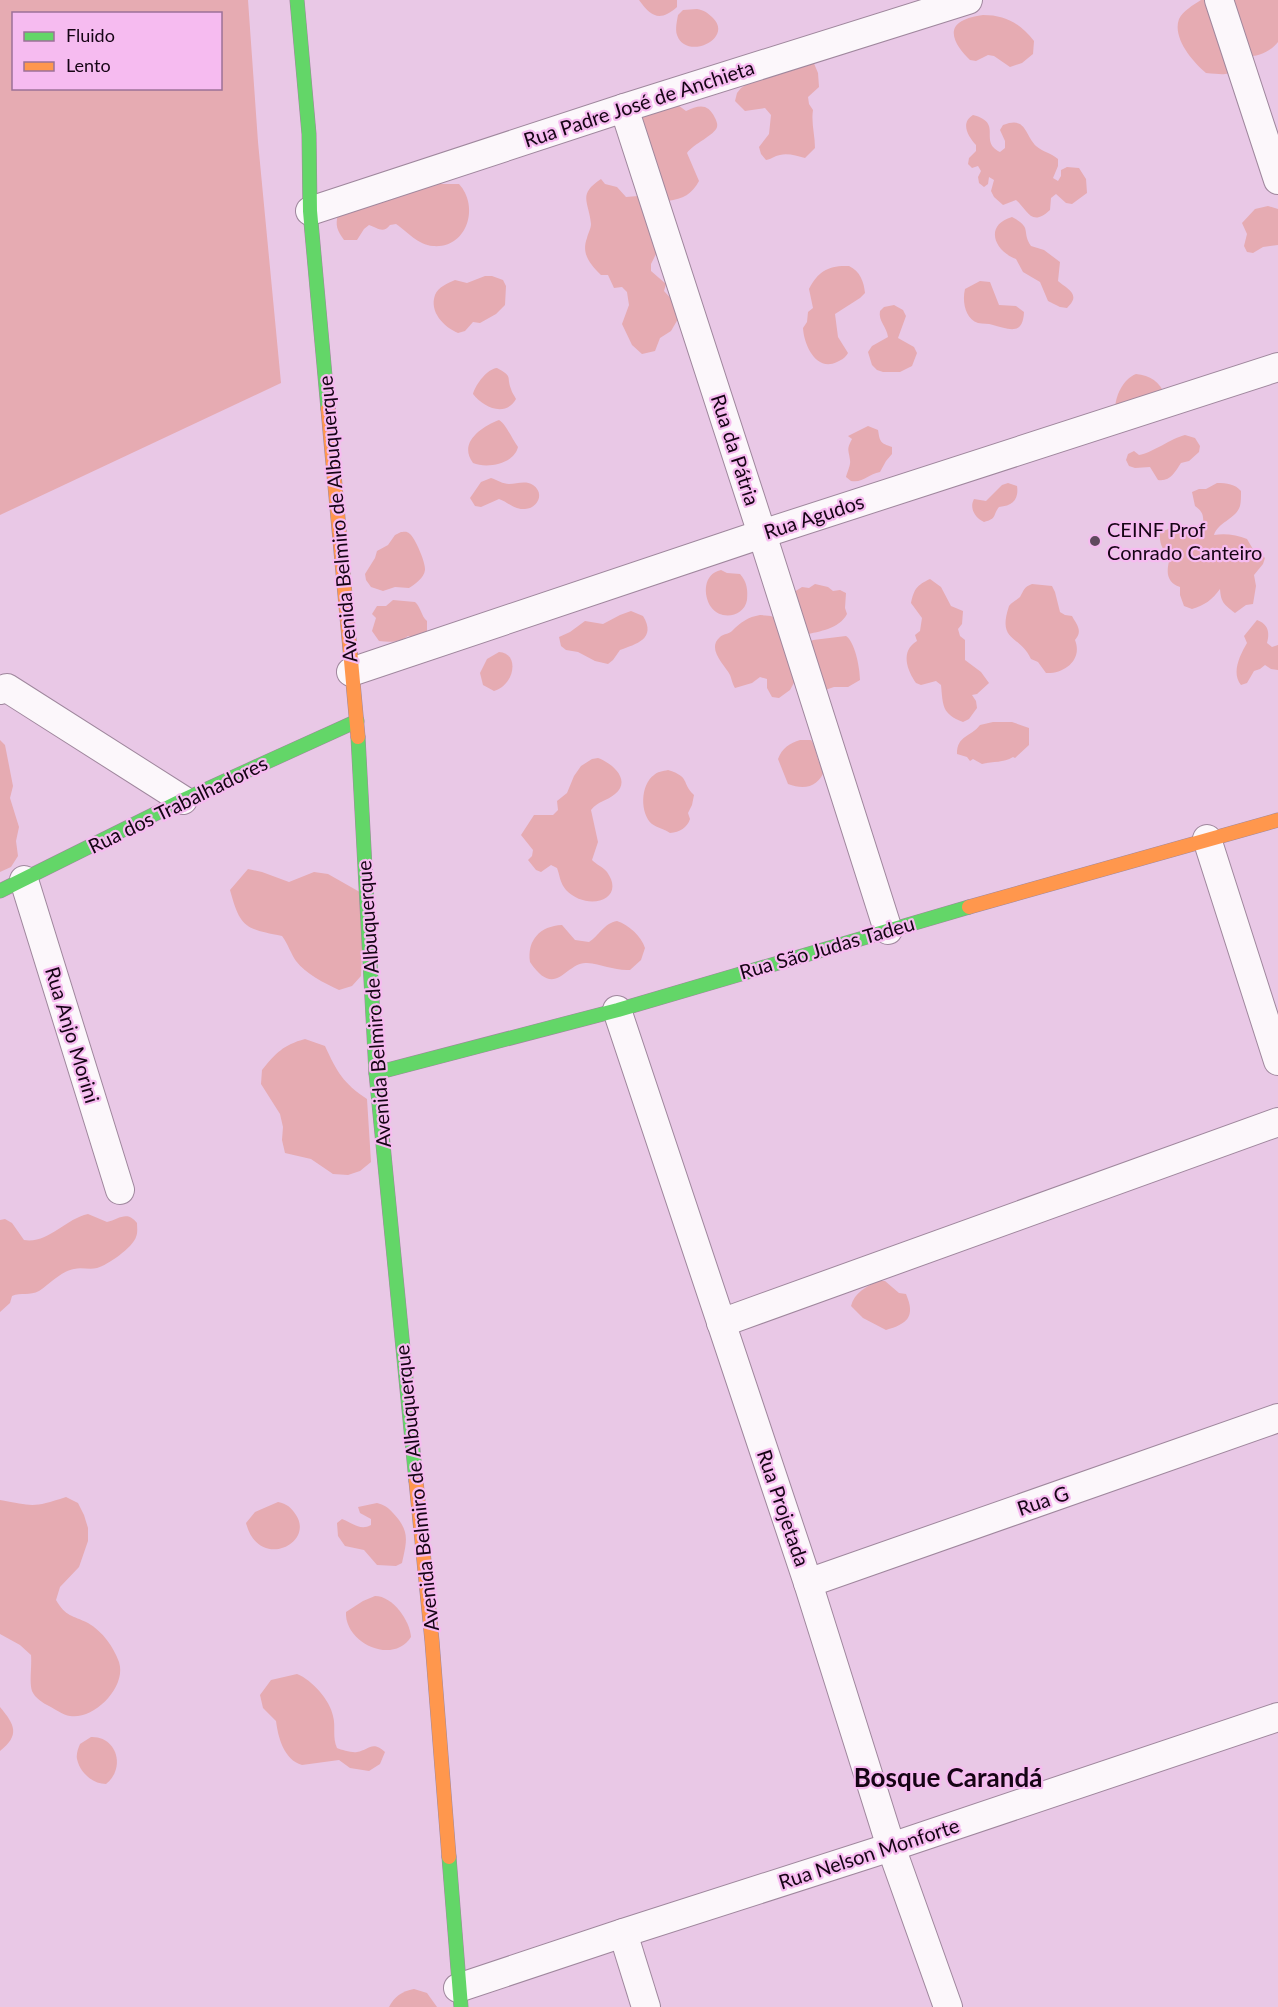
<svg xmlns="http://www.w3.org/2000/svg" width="1278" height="2007" font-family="Lato,sans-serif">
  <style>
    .green { fill: #e6abb2; fill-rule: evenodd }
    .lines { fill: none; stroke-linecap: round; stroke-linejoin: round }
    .street-casing { stroke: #9f879d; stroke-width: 30 }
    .fast-casing { stroke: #9f879d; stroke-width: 15 }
    .slow-casing { stroke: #9f879d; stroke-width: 15 }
    .street { stroke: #fcf7fb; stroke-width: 28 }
    .fast { stroke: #63d668; stroke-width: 14 }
    .slow { stroke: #ff974d; stroke-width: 14 }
    .poi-dot { fill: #60495e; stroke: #f6bbf0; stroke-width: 2 }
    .labels { text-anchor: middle; stroke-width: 4.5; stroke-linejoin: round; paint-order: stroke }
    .street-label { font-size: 20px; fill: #160415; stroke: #f6bbf0 }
    .poi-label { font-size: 20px; fill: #160415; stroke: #f6bbf0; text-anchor: start }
    .district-label { font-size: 26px; font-weight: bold; fill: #160415; stroke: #f6bbf0 }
  </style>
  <rect width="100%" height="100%" fill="#e9c8e6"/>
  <g class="green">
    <path d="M0,0H248L258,142L281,383L0,515ZM14,14H220V88H14Z"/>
    <path d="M639,0H677V7C660,22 651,17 639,0Z"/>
    <path d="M1201,0H1278V42C1269,53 1259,56 1245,57C1231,77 1229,75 1206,73C1193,62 1172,38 1179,19C1183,11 1193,5 1201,0Z"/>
    <path d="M697,9C704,10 708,13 713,18C734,39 686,61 677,35C675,29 677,21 678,15L683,10Z"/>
    <path d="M983,15C1005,15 1020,23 1034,41L1033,54L1022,63L1010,67L994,56L988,55L976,61L970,60C959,50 943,29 964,20C970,17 977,16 983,15Z"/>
    <path d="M813,61L818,73L819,87L808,97L809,104L813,110C811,123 815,135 815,148L805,158C797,156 788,153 780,155C774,156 772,159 766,160L761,154L759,147L769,134L771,115L765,108L745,111L735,101L737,93L741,88L752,81Z"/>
    <path d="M671,100L686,111C699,105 708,103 715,118C716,120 718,124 717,127C715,135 693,144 687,153L699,181C692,194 683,199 668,201L634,152L641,108Z"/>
    <path d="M973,115C1004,123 978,141 1000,152L1005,148V141L1000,130L1003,125C1026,116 1024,133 1036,146C1043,152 1051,153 1058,159V166L1053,178L1058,181L1061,176V170L1067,167L1079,168L1086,179L1087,193L1072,204L1066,203L1056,194L1051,198L1050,210C1031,228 1027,209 1016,200L1003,205L994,197L991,191L994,180L989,177L988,184L984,187L979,183L978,177L981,171L978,166L972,168L968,164L969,158L976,151V145C968,136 960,123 973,115Z"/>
    <path d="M601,179L605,184L617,187L626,197L638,196L657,252L651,264V271L666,284L664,291L677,305L678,319L671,331L660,338L655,351L642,354L632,345L622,324L629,305L627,292L622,287L614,288L608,275H601C590,264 581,254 587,238C588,233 591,229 591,224C589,201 577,195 601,179Z"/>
    <path d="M435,181L440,184H459C480,207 467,249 433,246C418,245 408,232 396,224L390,225C383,234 378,228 369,225L364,229L357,240H344C337,230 335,226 338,214Z"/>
    <polygon points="1268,206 1278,209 1278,245 1263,247 1253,253 1247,252 1244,246 1247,234 1242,223 1255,209"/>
    <path d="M1012,217C1033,228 1021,231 1031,246L1044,250L1060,262L1058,281C1067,289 1082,294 1067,308L1060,307L1048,301L1040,282L1023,272L1016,259C994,251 984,225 1012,217Z"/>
    <path d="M849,266C860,271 864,282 865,293L860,298L835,314L838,337L848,353C845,358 843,359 837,362C816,372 804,345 803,328L807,322L808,312L813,308L809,289C818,271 829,265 849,266Z"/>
    <path d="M485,276H492L503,280L506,286L505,305L496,314L480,323L473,322L465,331L458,333C444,327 429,312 435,295C438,287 448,283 455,280L467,283Z"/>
    <path d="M980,281L990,282L999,305L1016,306L1024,312C1023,336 1009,329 993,325C988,323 983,324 978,323C965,319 962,301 965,289Z"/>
    <path d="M894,305L903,310L906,316L898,338L914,347L917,353L912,366L900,372H883L877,370L872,365L868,352L872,346L888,337C887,327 878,321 880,311L884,307Z"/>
    <path d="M497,368C514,377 506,377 511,389C512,393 514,395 516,399C505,418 483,407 473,394C476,384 487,369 497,368Z"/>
    <path d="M1136,374C1150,375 1160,382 1165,395L1115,410C1115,396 1123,379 1136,374Z"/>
    <path d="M499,420C506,424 512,439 518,447C514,464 487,469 473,463C458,443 481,427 499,420Z"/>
    <path d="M868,426L878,430C880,442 880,443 892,447V454L886,461L880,472C868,474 864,483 851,481L846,477C847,472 851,465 850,460C849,450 846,450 852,439L848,436Z"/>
    <path d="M1185,435L1195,438L1200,446L1199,452L1189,461L1181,463C1175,472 1170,482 1158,480L1150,467L1135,468L1129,466L1126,460L1128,454L1134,451L1139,455C1152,453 1172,438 1185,435Z"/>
    <path d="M491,478C497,480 503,484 509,484C517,484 525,480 533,485C545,493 538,508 525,509C514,510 508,502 499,499L481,507L475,506L470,498L481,482Z"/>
    <path d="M1008,483L1017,486C1019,499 1013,506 999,507C992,516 998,518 984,522C975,518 969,508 974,499L986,501L1002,485Z"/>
    <path d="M1217,483C1227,483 1235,484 1241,491C1241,496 1241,502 1240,506C1236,519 1218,522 1214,535C1225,533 1237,535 1247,539L1254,551L1260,553L1265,558L1263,564L1254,575L1256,586L1253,604L1246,605L1235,613C1224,604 1221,603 1220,589C1212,600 1205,605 1192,609L1184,606L1180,595V587C1166,582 1166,571 1170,558C1163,550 1159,544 1160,533C1172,527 1179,523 1191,530L1203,524C1204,515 1202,511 1195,506L1192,492L1199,489H1206Z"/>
    <path d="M401,532C406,532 406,531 410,534C415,538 426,563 425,570C424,578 415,584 409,588L395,587L383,591L371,587L366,580L365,574L375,558L377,551L388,545L395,535Z"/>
    <path d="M721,570L727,573L740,574C747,582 748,590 747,600C744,617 721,621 711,607C703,595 703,574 721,570Z"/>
    <path d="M930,579L941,587L951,606L963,611L962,624L958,629L960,636L965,640V660L981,672L989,683L977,694L972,695L976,701L977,708L969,719L963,722C942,714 943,706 941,685L936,681L921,685L916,683C907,670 900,651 917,641L915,635L920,631L922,618L911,603C914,589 917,585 930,579Z"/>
    <path d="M815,584L828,587L833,591L840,590L846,593L845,608L847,614C839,629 820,631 805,635L791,594L802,587L809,588Z"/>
    <path d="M1032,584L1052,586L1055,592L1060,612L1065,615L1072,616C1077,625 1083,631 1075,640C1083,660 1064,674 1046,673L1038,662L1031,659C1019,634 997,642 1009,606C1012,602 1017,600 1020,597C1024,590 1024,587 1032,584Z"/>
    <path d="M393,600L415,602C421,607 421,616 427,621V634L416,639L408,636C399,643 389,642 379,641L372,631L376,618L372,614L377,606H386Z"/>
    <path d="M631,611L643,616C657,639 636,644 620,650L613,660L608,664L595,661L578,652L566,650L561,646L559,637L570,632L585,621L603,624L620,615Z"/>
    <path d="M760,615L771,616L780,621L797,677L790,690L779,698L772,697L767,688V679L760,677L752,683L735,688C732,683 732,680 730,675C725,665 706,649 720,637C723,634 729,634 732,631C741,622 748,617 760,615Z"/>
    <path d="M1257,620C1268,624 1270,632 1267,643L1272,647L1278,645V670L1271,669L1265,665L1260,669L1254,671L1247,683L1241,685C1231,673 1240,655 1247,643L1244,636Z"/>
    <path d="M846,636C855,642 860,668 860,680L848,687H834L819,692L807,644L813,640Z"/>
    <path d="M499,652C520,653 515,685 494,691L483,685L480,673L487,659Z"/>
    <path d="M993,722H1012L1029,728V745L1015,758L1013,757C1003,763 994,761 982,764L973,759L970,761L967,757L957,754C957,735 971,737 980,725Z"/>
    <polygon points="0,740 5,745 13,786 10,798 19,827 16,841 18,856 11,867 0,872"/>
    <path d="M800,740H811C818,749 815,762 825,769C819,786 806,791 788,784L778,759C782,748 790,743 800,740Z"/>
    <path d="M598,758C612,763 632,780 615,794C607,801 598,801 591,810L598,842L592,860C597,865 603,867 607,872C627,900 587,912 566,890C560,883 560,876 557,868L551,865L541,872L536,870L528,860L532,856L533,850L521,835L534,815H553L558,810L557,801L567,793L574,776L581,766L592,759Z"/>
    <path d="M668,770C691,777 681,783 694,795L692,805L688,813L690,819C687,828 680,832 670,833C665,829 657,828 652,824C640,814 640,785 654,775C657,772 663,771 668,770Z"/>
    <path d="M248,869L262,872L289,882L314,872L328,874L365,895L361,976L352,986L339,990C324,983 306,974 296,961C291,954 288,944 282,936C245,929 240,927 230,890Z"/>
    <path d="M617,921C629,925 641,936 645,948L641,960L630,970C615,971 602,964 587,963C566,961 556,1001 530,962C527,940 540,926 562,925L575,940L589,942C599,936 604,923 617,921Z"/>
    <path d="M305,1039L325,1046C337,1072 343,1083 367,1099L371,1162L360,1171L348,1175L333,1174L311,1159L285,1153L282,1140L283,1127L280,1114L261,1084L262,1070C276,1053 283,1045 305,1039Z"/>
    <path d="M88,1214L107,1222C119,1219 127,1210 137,1223C137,1227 138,1232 136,1237C133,1247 108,1265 97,1268C89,1270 82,1267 74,1269C61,1271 50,1284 39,1291C30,1296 21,1292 12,1296L10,1303L0,1312V1220L5,1219L12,1223L24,1240C48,1244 65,1219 88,1214Z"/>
    <path d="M878,1281H885L899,1293L906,1294C916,1317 907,1324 886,1330L863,1318L851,1306C854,1293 867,1286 878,1281Z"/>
    <path d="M66,1497L78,1503L84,1515L88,1528V1541L79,1567L60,1587L56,1600C66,1617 72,1615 88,1623C103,1632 113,1646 119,1662C127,1687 94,1720 70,1716C63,1715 55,1709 49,1706C43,1703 35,1698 32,1691C29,1682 32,1667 31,1655L20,1645L0,1634V1500C33,1506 33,1508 66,1497Z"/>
    <path d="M278,1502C287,1504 291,1507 296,1515C315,1544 258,1571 246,1523L255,1512Z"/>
    <path d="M377,1503C384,1505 388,1507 393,1513C410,1531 407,1540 402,1563L396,1566L377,1565L364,1550L345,1546L338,1536L337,1523L342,1519C353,1523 360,1531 371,1525V1519L360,1513L358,1507Z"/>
    <path d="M375,1596C393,1596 410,1621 411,1637C392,1666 344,1642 346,1612L363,1601Z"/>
    <path d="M297,1674C312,1680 330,1700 333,1716C336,1727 332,1737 337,1748C342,1750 352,1753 357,1752C369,1750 372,1740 385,1752L380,1764L369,1771L350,1768L339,1760L302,1765C284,1760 278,1737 276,1721L263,1708L260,1695L271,1680Z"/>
    <path d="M0,1707C15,1725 20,1735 0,1751Z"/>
    <path d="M91,1737C117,1736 126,1768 106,1784C93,1784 80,1773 77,1759C76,1754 78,1749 80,1744Z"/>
    <path d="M414,1989L427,1993L437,2007H389C394,1997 402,1991 414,1989Z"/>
  </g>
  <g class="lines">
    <g class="street-casing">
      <g id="street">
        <polyline points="1219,0 1278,180"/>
        <polyline points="624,108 762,534 888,930"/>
        <polyline points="310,211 624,108 968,0"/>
        <polyline points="351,672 762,534 1278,367"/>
        <polyline points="0,690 7,688 183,800"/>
        <polyline points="1207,839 1278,1061"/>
        <polyline points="24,880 120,1190"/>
        <polyline points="617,1010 808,1583 891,1847 948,2007"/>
        <polyline points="721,1323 1278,1122"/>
        <polyline points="808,1583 1278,1418"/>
        <polyline points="623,1933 646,2007"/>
        <polyline points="458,1988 623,1933 891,1847 1278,1717"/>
      </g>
    </g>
    <g class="fast-casing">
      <g id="fast">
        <polyline points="297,0 309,134 310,211 328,409"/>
        <polyline points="358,737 376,1073 416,1481"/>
        <polyline points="0,891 183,800 357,721"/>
        <polyline points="376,1073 618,1010 969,907"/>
        <polyline points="449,1857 461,2007"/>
      </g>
    </g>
    <g class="slow-casing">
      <g id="slow">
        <polyline points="328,409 358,737"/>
        <polyline points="969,907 1278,820"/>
        <polyline points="416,1481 432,1641 449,1857"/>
      </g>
    </g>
    <use href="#street" class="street"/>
    <use href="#fast" class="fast"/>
    <use href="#slow" class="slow"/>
  </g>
  <circle class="poi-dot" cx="1095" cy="541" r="6"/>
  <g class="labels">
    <g class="street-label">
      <text transform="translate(639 104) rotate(-18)" y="7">Rua Padre José de Anchieta</text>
      <text transform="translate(735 450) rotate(72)" y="7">Rua da Pátria</text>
      <text transform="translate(814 517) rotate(-18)" y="7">Rua Agudos</text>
      <text transform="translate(338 519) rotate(-95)" y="7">Avenida Belmiro de Albuquerque</text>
      <text transform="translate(178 805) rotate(-26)" y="7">Rua dos Trabalhadores</text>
      <text transform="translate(827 948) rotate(-16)" y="7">Rua São Judas Tadeu</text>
      <text transform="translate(374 1004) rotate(-94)" y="7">Avenida Belmiro de Albuquerque</text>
      <text transform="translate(72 1035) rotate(73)" y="7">Rua Anjo Morini</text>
      <text transform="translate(417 1488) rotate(-96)" y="7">Avenida Belmiro de Albuquerque</text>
      <text transform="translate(1043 1501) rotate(-19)" y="7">Rua G</text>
      <text transform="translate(783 1508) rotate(71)" y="7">Rua Projetada</text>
      <text transform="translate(869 1854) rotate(-18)" y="7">Rua Nelson Monforte</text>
    </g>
    <g class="poi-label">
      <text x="1107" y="537">CEINF Prof<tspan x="1107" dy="23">Conrado Canteiro</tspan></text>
    </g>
    <g class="district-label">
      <text x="948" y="1787">Bosque Carandá</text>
    </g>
  </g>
  <rect x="12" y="12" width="210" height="78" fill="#f6bbf0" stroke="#9c7298" stroke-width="1.5"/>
  <rect x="24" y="32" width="30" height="9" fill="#63d668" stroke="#9c7298" stroke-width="1.5"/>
  <text x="66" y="42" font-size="18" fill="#160415">Fluido</text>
  <rect x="24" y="62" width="30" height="9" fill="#ff974d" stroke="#9c7298" stroke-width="1.5"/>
  <text x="66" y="72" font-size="18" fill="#160415">Lento</text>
</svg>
